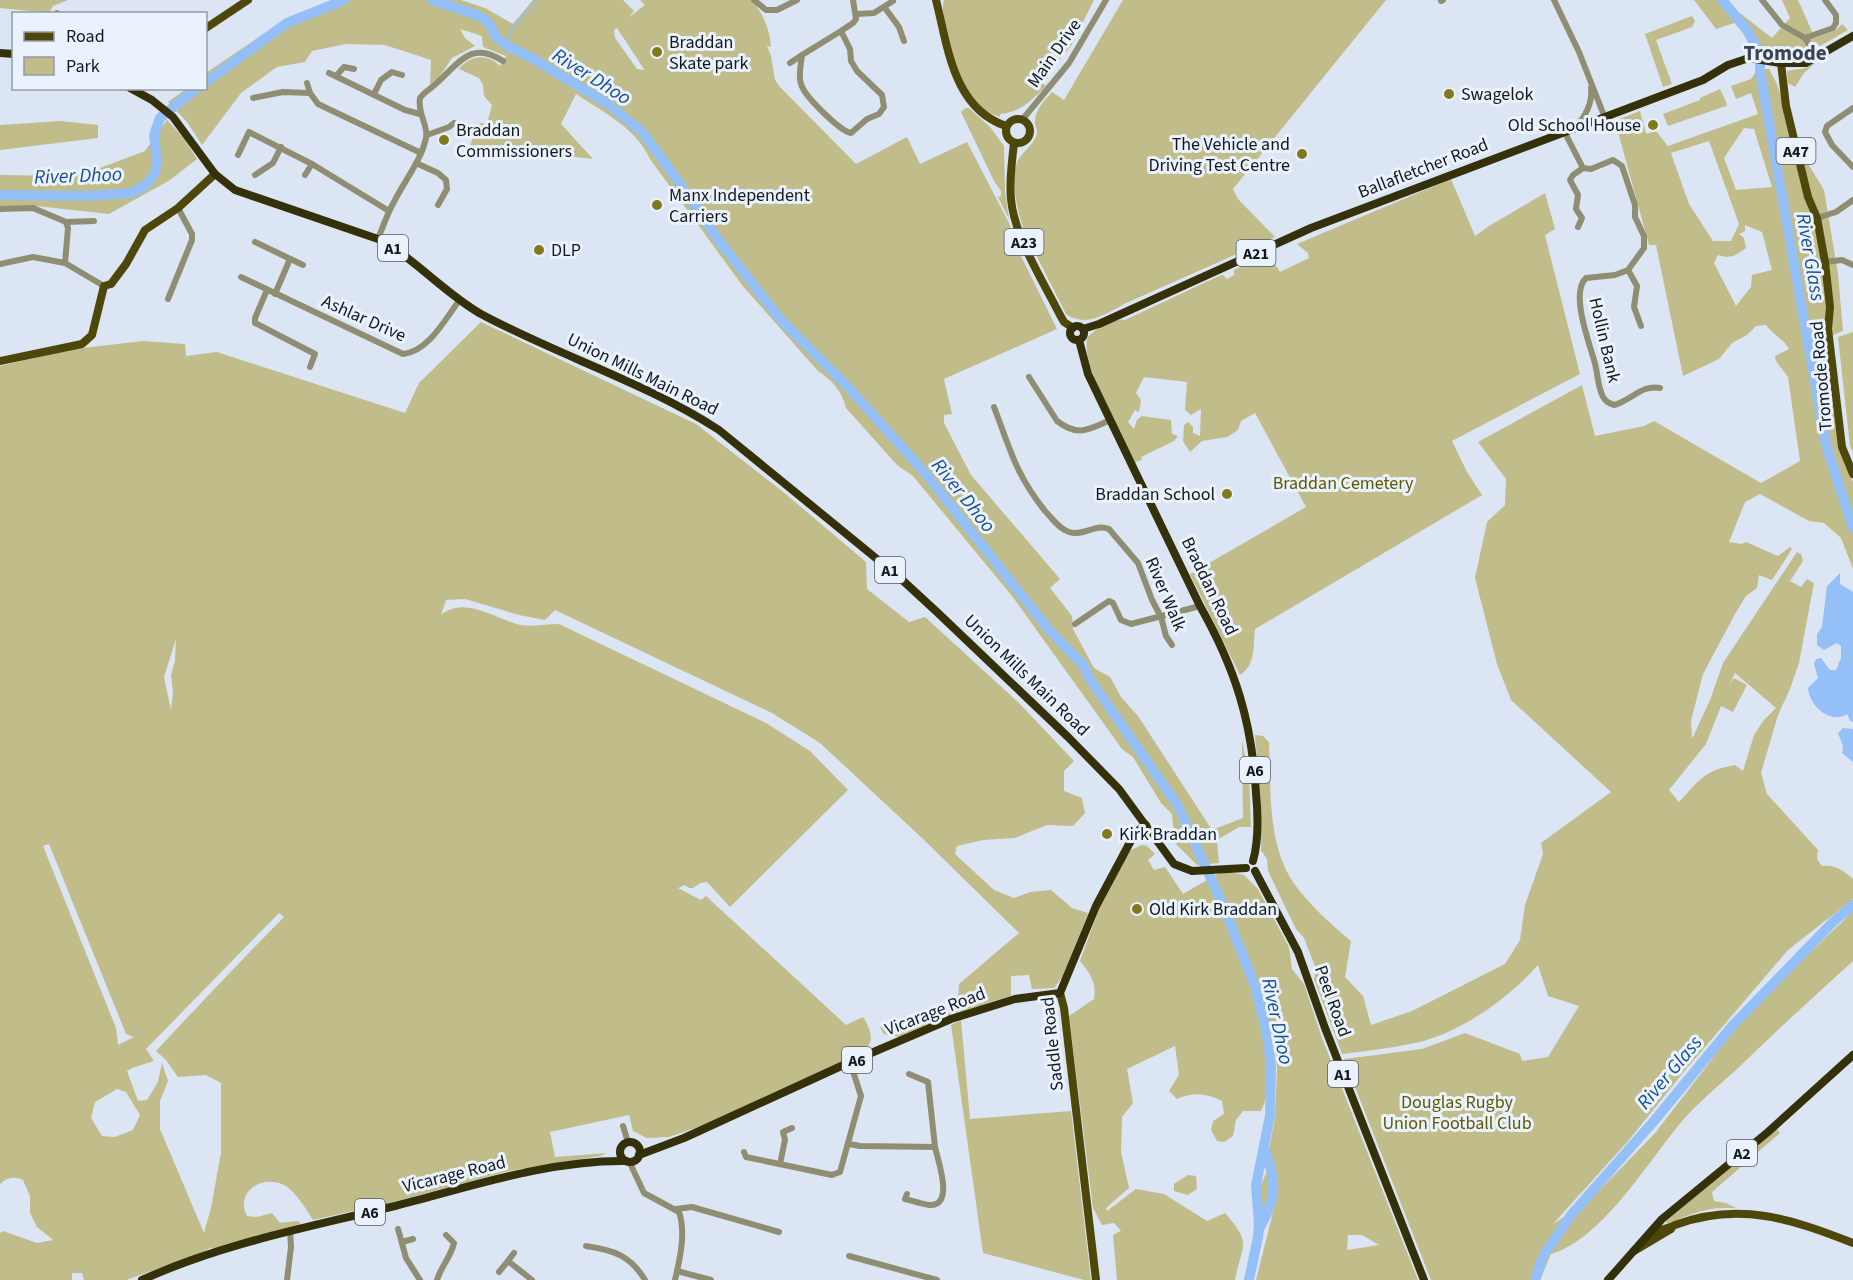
<svg xmlns="http://www.w3.org/2000/svg" width="1853" height="1280" font-family="'Source Sans 3',sans-serif">
  <style>
    .green { fill: #c1bd8a; fill-rule: evenodd }
    .water { fill: #95bff7 }
    .lines { fill: none; stroke-linecap: round; stroke-linejoin: round }
    .stream { stroke: #95bff7; stroke-width: 1.5 }
    .river { stroke: #95bff7; stroke-width: 10 }
    .minor { stroke: #908e72; stroke-width: 6 }
    .major { stroke: #4d480a; stroke-width: 8 }
    .highway { stroke: #33300a; stroke-width: 8 }
    .poi-dot { fill: #80791e; stroke: #eaf2fd; stroke-width: 2 }
    .labels { text-anchor: middle; stroke-width: 6; stroke-linejoin: round; paint-order: stroke }
    .shield { fill: #eaf2fd; stroke: #555a61; stroke-width: 1.5 }
    .shield-label { font-size: 16px; font-weight: bold; fill: #15191e }
    .poi-label { font-size: 18px; fill: #15191e; stroke: #eaf2fd; text-anchor: start }
    .street-label { font-size: 18px; fill: #15191e; stroke: #eaf2fd }
    .park-label { font-size: 18px; fill: #5f5800; stroke: #eaf2fd }
    .water-label { font-size: 20px; font-style: italic; fill: #194e90; stroke: #eaf2fd }
    .quarter-label { font-size: 21px; font-weight: bold; fill: #3c444f; stroke: #eaf2fd }
  </style>
  <rect width="100%" height="100%" fill="#dbe5f3"/>
  <g class="green">
    <polygon points="0,0 68,0 53,6 49,13 0,8"/>
    <path d="M336,0H461L485,8L513,24L533,0H623L634,11L628,18L645,5L640,0H752C763,14 770,29 771,47L767,46L771,56L775,80L780,87L856,164L907,137L920,164L967,142L1009,223L1020,254L1057,329L944,379L952,414L944,415V423L971,475L1060,579L1050,588L1072,616L1073,629L1094,668L1110,677L1121,697L1138,716L1212,830L1243,818L1242,740L1249,776L1251,827H1239L1217,840L1219,863L1197,865L1175,843L1172,814L1161,803L1133,757L1122,749L1012,596L913,476L897,465L846,408C842,391 832,380 818,371L742,285L650,159C636,128 603,112 576,94L561,124L593,159L470,145L480,123L487,124L492,105L484,96L483,85L479,78L459,69C470,55 487,53 500,66L506,56L483,47L482,36L460,29L465,38L475,46L452,58L438,79L430,85L431,60L385,45L346,44L312,51L305,62L277,67L241,93L202,145L187,122L168,102L186,89L206,88V73L275,26ZM617,28L644,69V70L637,69L615,38L614,30Z"/>
    <path d="M944,0H1094L1071,46L1041,82L1046,86C1032,100 1021,112 1000,114V117C991,114 981,110 975,103C961,86 938,20 944,0Z"/>
    <path d="M1123,0H1386L1233,189L1238,199L1275,237L1124,304C1106,314 1085,328 1066,314L1025,233C1018,215 1009,177 1018,160C1024,150 1035,144 1037,133C1037,128 1036,128 1035,124C1034,110 1044,101 1052,92L1064,100Z"/>
    <path d="M1694,0H1723L1772,38L1790,18L1782,0H1798L1815,38L1836,30L1842,24L1848,30L1820,46L1814,42L1806,46L1808,50L1804,58C1788,64 1770,58 1754,54C1751,41 1744,30 1734,23L1716,29Z"/>
    <polygon points="1692,16 1695,21 1692,27 1656,40 1672,84 1663,87 1645,34"/>
    <polygon points="1815,63 1804,73 1795,87 1788,83 1787,71 1806,68"/>
    <path d="M1758,69H1769L1776,82L1801,152L1824,190L1838,274L1843,331L1825,338L1839,448L1853,482V569L1841,538L1824,523L1809,521L1760,494L1745,502L1729,542L1742,544L1746,542L1778,556L1790,547L1792,549L1772,580L1759,575L1757,588L1746,596L1735,614L1703,674L1691,721L1692,739L1710,700L1723,663L1797,552L1801,554L1803,561L1790,581L1801,587L1807,579L1814,583L1799,663L1790,689L1778,715L1761,773L1767,794L1818,850L1817,859L1822,866C1835,864 1844,871 1853,879V899L1788,950L1687,1068L1629,1140L1553,1224L1589,1201L1656,1132L1735,1029L1779,983L1853,911V961C1813,997 1774,1033 1736,1070C1718,1086 1699,1102 1683,1120C1648,1161 1603,1239 1551,1254L1540,1280H1431L1344,1059L1422,1049L1465,1033L1520,1054L1522,1061L1548,1057L1579,1006L1548,996L1538,965C1509,998 1459,1034 1415,1043C1391,1048 1367,1051 1342,1054L1314,979L1316,969L1304,938L1296,929L1268,871L1267,859L1261,850V804L1255,735L1263,736L1269,742C1271,788 1267,842 1293,882C1308,904 1331,924 1351,941L1345,977L1363,996L1371,1025L1412,1011L1505,964L1520,940L1525,905L1543,854L1541,843L1611,792L1511,700L1497,664L1475,578L1487,522L1505,505L1506,479L1478,442L1582,385L1595,436L1644,426L1654,421L1761,483L1800,461L1788,377L1776,361L1775,356L1789,349C1784,339 1773,335 1766,325L1756,326L1747,335L1732,343L1719,359L1683,376L1656,245H1649L1615,121L1640,111L1646,134L1656,131L1668,146L1758,114L1751,93L1736,99L1731,86L1751,79ZM1744,128L1754,129L1772,187L1736,190L1724,158ZM1709,141L1739,224L1731,241H1713L1689,204L1671,153ZM1745,225L1762,232L1772,270L1752,275L1751,287L1736,306L1714,263L1718,255C1731,259 1735,256 1746,248L1744,238L1739,234L1745,231ZM1735,673L1776,708L1764,720L1754,735L1743,771L1735,765C1702,771 1699,781 1679,802L1669,790L1706,744L1721,706L1733,712L1747,685L1734,678L1729,686Z"/>
    <polygon points="1720,89 1727,104 1726,106 1668,126 1663,114 1700,100 1700,98"/>
    <polygon points="966,108 969,108 990,127 1004,146 1005,192 1009,219 998,197 1001,196 1001,191 994,181 961,112"/>
    <polygon points="167,120 183,137 197,159 170,180 109,214 37,206 0,206 0,175 70,176 97,169 145,151"/>
    <polygon points="60,121 98,125 98,138 0,150 0,125"/>
    <path d="M1451,179L1475,236L1489,226L1545,193L1555,229L1545,235L1580,374L1452,441L1467,472L1482,495L1255,629C1253,646 1256,665 1240,675L1190,574L1306,507L1255,413L1241,421L1238,430L1227,437L1202,441L1190,452L1183,441L1184,425L1188,422L1193,427V433L1200,436L1201,409L1191,415L1185,410L1187,382L1144,377L1136,393L1141,400L1139,412L1135,410L1128,422L1134,429L1137,420L1142,416L1171,420L1172,434L1178,436L1174,441L1141,457L1142,460L1135,462C1121,434 1082,369 1087,338C1095,329 1112,318 1125,320L1221,275H1223L1227,279L1234,275V270L1269,254L1280,272L1309,258L1308,253L1297,244Z"/>
    <path d="M481,322L696,424L782,491L866,562L867,589L909,622L925,617L1018,702L1074,761L1064,771V791L1082,798L1085,813L1073,826L1047,825L1015,838L983,840L957,846L955,854L994,890L1014,898L1030,892L1051,890L1072,908L1088,913L1063,976L1054,988L1032,989L1029,975L1011,976V996L990,1002L899,1037L884,1034L880,1027C911,1023 932,1016 958,999L959,984L1019,933L922,838L820,743L772,713L555,610L545,620L519,615L465,599L446,600L441,615C466,595 496,620 521,625C532,627 547,624 559,624L766,723L810,751L848,790L730,907L707,882L700,883L693,888H689L685,885L678,888L701,900L706,896L846,1025L863,1017C870,1028 877,1044 861,1052C855,1055 852,1054 849,1060L701,1126L669,1137L647,1138L633,1131L629,1115L550,1132L555,1157L607,1153L600,1156L509,1171L397,1201L313,1220C306,1209 295,1190 282,1184C260,1175 235,1193 247,1216L257,1217L272,1213L280,1223L298,1221L301,1224L218,1249L210,1248L202,1253L126,1280H84L82,1273H72V1280H0V1233L3,1231L37,1243L53,1240L37,1227L30,1213V1196L23,1180C14,1176 7,1177 0,1184V366L74,349L143,341L185,344L186,356L217,352L405,413L419,383ZM176,639L175,661L171,675L173,692L171,710L164,677ZM49,844L126,1034L134,1037L118,1045L116,1028L43,846ZM279,913L284,917C240,961 198,1006 156,1051L166,1060L178,1077L206,1075L221,1083V1153L211,1208L204,1233L160,1129V1101L168,1081L162,1063L158,1082L147,1100L138,1101L127,1071L132,1068L154,1061L146,1049ZM117,1089L126,1092L140,1115L133,1130L115,1137L102,1136L91,1118L95,1102Z"/>
    <polygon points="1853,332 1853,452 1850,446 1838,337"/>
    <path d="M1142,845L1147,846L1155,854L1148,860L1154,870L1165,867L1183,894L1219,873L1228,872L1244,875L1258,889L1289,947L1292,969L1304,984L1322,1038L1418,1280H1256L1276,1200L1277,1174L1269,1149L1275,1118L1277,1068L1273,1030L1264,1031C1266,1052 1272,1092 1261,1111H1243L1236,1120L1233,1136L1224,1142L1217,1141L1211,1130L1213,1121L1224,1114L1222,1101C1206,1093 1193,1092 1177,1099L1169,1091L1179,1075L1175,1046L1127,1069L1133,1103L1122,1117L1121,1152L1129,1188L1106,1208L1107,1211L1136,1189L1164,1194L1207,1221L1225,1213C1253,1245 1242,1243 1235,1280H1117L1113,1235L1121,1231L1114,1223L1102,1225L1093,1208L1069,1016L1094,999C1097,983 1090,973 1080,961L1100,906L1127,856L1131,850ZM1348,1235H1362L1379,1245L1347,1250Z"/>
    <polygon points="961,1020 970,1119 1071,1111 1091,1280 1084,1280 983,1253 951,1025"/>
    <path d="M1776,1128L1780,1133L1712,1192L1714,1201L1726,1203L1736,1208C1704,1207 1695,1213 1667,1224L1666,1221Z"/>
    <path d="M1268,1169C1274,1181 1274,1202 1264,1211L1259,1198L1261,1185Z"/>
    <polygon points="1188,1175 1196,1176 1197,1189 1188,1195 1174,1191 1174,1184"/>
  </g>
  <g class="water">
    <path d="M1840,573V584L1853,592V722L1850,721L1847,714C1830,725 1809,705 1808,688L1818,678L1814,664L1816,659L1821,658L1830,670H1836L1841,658V646L1837,643L1824,650L1817,645V634L1822,627L1827,586Z"/>
    <polygon points="1843,728 1853,729 1853,762 1842,753 1843,746 1838,733"/>
  </g>
  <g class="lines">
    <polyline class="stream" points="508,46 511,31 537,0"/>
    <g class="river">
      <polyline points="432,0 477,15 488,22 497,38 508,46 535,60 608,104 643,133 683,188 717,238 780,319 846,385 925,473 1049,630 1083,665 1091,681 1178,806 1222,903 1255,986 1266,1029 1271,1064 1270,1116 1256,1185 1259,1224 1258,1237 1249,1280"/>
      <polyline points="1722,0 1747,30 1760,54 1760,71 1826,445 1853,528"/>
      <polyline points="206,82 287,23 344,0"/>
      <polyline points="0,195 88,196 131,193 146,185 155,173 157,161 154,135 160,118 197,88"/>
      <path d="M1259,1229C1277,1198 1277,1181 1264,1148"/>
      <polyline points="1535,1280 1543,1256 1571,1215 1654,1121 1734,1024 1834,921 1853,905"/>
    </g>
    <g class="minor">
      <polyline points="754,0 766,10 777,10 797,0"/>
      <polyline points="1554,0 1579,52 1605,118"/>
      <polyline points="1762,0 1782,25 1805,38 1817,58"/>
      <polyline points="1441,1 1443,0"/>
      <polyline points="885,8 899,27 904,41"/>
      <polyline points="57,14 57,13"/>
      <polyline points="857,14 874,13 893,1"/>
      <path d="M841,31L802,55C801,64 798,76 801,84C804,96 840,131 851,133L867,119L879,114L884,107L882,95L857,71L851,61L850,49L841,31L853,23L856,19L853,0"/>
      <polyline points="1805,38 1833,28 1836,23 1836,15 1825,0"/>
      <polyline points="790,63 802,55"/>
      <polyline points="329,73 405,110 420,114"/>
      <polyline points="336,76 344,67 354,69"/>
      <polyline points="307,83 310,93 318,104 421,153"/>
      <polyline points="374,94 381,80 392,72 402,75"/>
      <polyline points="253,98 283,92 310,93"/>
      <polyline points="1853,108 1827,126 1825,132 1832,145 1853,167"/>
      <polyline points="1022,120 1069,63 1106,0"/>
      <path d="M1575,127C1585,118 1593,102 1591,88"/>
      <path d="M1565,133L1583,168L1591,169L1613,160L1622,166L1635,205V217L1644,236V248L1628,270L1615,275L1586,278C1570,293 1589,342 1594,360C1598,372 1597,385 1603,397C1606,402 1609,403 1614,405C1631,401 1641,384 1660,388"/>
      <polyline points="427,135 449,127 454,123"/>
      <polyline points="238,155 249,132 312,164 389,211"/>
      <polyline points="416,163 438,173 446,180 447,189 438,205"/>
      <polyline points="255,175 273,163 281,147"/>
      <polyline points="305,175 312,164"/>
      <polyline points="0,209 33,208 66,222 68,228 65,263 104,286"/>
      <polyline points="1817,218 1836,212 1853,200"/>
      <polyline points="66,222 94,221"/>
      <polyline points="1578,227 1582,218 1576,209 1578,195 1570,180 1573,175 1583,168"/>
      <path d="M378,239C383,226 388,212 395,200C405,180 421,161 426,138C429,126 417,114 420,98C425,91 432,88 438,82C459,63 471,40 503,61"/>
      <polyline points="255,242 303,265"/>
      <polyline points="1825,262 1842,260 1853,265"/>
      <polyline points="0,264 33,257 65,263"/>
      <polyline points="1628,270 1637,286 1634,307 1641,326"/>
      <path d="M241,277L403,354C429,351 445,319 459,301"/>
      <polyline points="267,290 255,318 255,323 315,354 310,367"/>
      <polyline points="275,294 290,259"/>
      <polyline points="168,299 192,240 192,234 178,208"/>
      <path d="M1029,377L1057,421C1078,437 1088,430 1110,420"/>
      <path d="M994,407C1010,449 1016,475 1045,511C1052,518 1059,529 1069,532C1083,537 1095,523 1109,529L1138,563L1152,600L1161,617L1166,636L1172,645"/>
      <polyline points="1075,624 1109,601 1113,603 1121,620 1131,624 1200,606"/>
      <polyline points="909,1074 928,1082 935,1147"/>
      <polyline points="623,1126 628,1142"/>
      <path d="M849,1144L860,1146L935,1147C938,1161 955,1207 929,1205C921,1204 913,1201 905,1199L907,1194"/>
      <polyline points="744,1152 746,1157 832,1175 840,1172 861,1096 850,1062"/>
      <path d="M629,1161L644,1193L679,1212C686,1232 680,1259 675,1280"/>
      <polyline points="780,1164 785,1140 783,1132 792,1128"/>
      <polyline points="676,1209 692,1207 779,1232"/>
      <polyline points="398,1229 406,1258 420,1280"/>
      <polyline points="402,1242 413,1239"/>
      <path d="M586,1246C613,1250 630,1255 645,1280"/>
      <polyline points="849,1256 937,1280"/>
      <polyline points="508,1261 514,1253"/>
      <polyline points="677,1271 711,1280"/>
      <polyline points="499,1272 508,1261 532,1280"/>
      <polyline points="287,1280 291,1247 290,1230"/>
      <path d="M437,1280C441,1266 451,1257 454,1243L446,1235"/>
    </g>
    <g class="major">
      <path d="M936,0C948,47 953,108 1006,126"/>
      <polyline points="206,28 248,0"/>
      <polyline points="1781,63 1786,106 1808,197 1817,218 1825,262 1830,307 1828,329 1842,447 1853,474"/>
      <circle cx="1018" cy="131" r="12"/>
      <path d="M1014,143C1012,162 1009,180 1011,199C1014,236 1043,281 1060,315L1064,322L1073,328"/>
      <polyline points="0,361 82,344 92,335 104,286 111,284 126,264 145,230 178,208 215,174"/>
      <polyline points="1060,993 1064,1008 1096,1280"/>
      <path d="M1650,1234C1658,1230 1667,1229 1675,1225C1739,1201 1792,1219 1853,1243"/>
      <polyline points="1634,1251 1671,1229"/>
    </g>
    <g class="highway">
      <polyline points="0,53 14,54"/>
      <path d="M130,88L152,100L173,117L215,174L235,190L378,239C416,259 444,293 481,314C559,356 645,382 719,430L899,577L938,613L1068,737L1119,789L1174,864L1192,871L1246,868"/>
      <circle cx="1077" cy="333" r="7"/>
      <polyline points="1083,329 1099,324 1311,228 1703,80 1728,65 1749,58 1781,63 1806,63 1853,36"/>
      <path d="M1079,340L1088,374L1200,606C1235,668 1252,721 1256,793C1258,814 1259,840 1253,861"/>
      <polyline points="1255,871 1298,952 1325,1028 1424,1280"/>
      <circle cx="630" cy="1152" r="10"/>
      <polyline points="639,1155 684,1138 850,1062 951,1019 1015,999 1060,993 1096,906 1135,833 1146,825"/>
      <path d="M142,1280C223,1243 310,1227 395,1206C470,1187 548,1160 626,1161"/>
      <polyline points="1608,1280 1662,1219 1768,1132 1853,1055"/>
    </g>
  </g>
  <g class="poi-dot">
    <circle cx="657" cy="52" r="6"/>
    <circle cx="1449" cy="94" r="6"/>
    <circle cx="1653" cy="125" r="6"/>
    <circle cx="444" cy="140" r="6"/>
    <circle cx="1302" cy="154" r="6"/>
    <circle cx="657" cy="205" r="6"/>
    <circle cx="539" cy="250" r="6"/>
    <circle cx="1227" cy="494" r="6"/>
    <circle cx="1107" cy="834" r="6"/>
    <circle cx="1137" cy="909" r="6"/>
  </g>
  <g class="labels">
    <g class="shield">
      <rect x="1776.5" y="138" width="39" height="26" rx="4.5"/>
      <rect x="1004.5" y="229" width="39" height="26" rx="4.5"/>
      <rect x="378" y="235" width="30" height="26" rx="4.5"/>
      <rect x="1236.5" y="240" width="39" height="26" rx="4.5"/>
      <rect x="875" y="557" width="30" height="26" rx="4.5"/>
      <rect x="1240" y="757" width="30" height="26" rx="4.5"/>
      <rect x="842" y="1047" width="30" height="26" rx="4.5"/>
      <rect x="1328" y="1061" width="30" height="26" rx="4.5"/>
      <rect x="1727" y="1140" width="30" height="26" rx="4.5"/>
      <rect x="355" y="1199" width="30" height="26" rx="4.5"/>
    </g>
    <g class="shield-label">
      <text x="1796" y="157">A47</text>
      <text x="1024" y="248">A23</text>
      <text x="393" y="254">A1</text>
      <text x="1256" y="259">A21</text>
      <text x="890" y="576">A1</text>
      <text x="1255" y="776">A6</text>
      <text x="857" y="1066">A6</text>
      <text x="1343" y="1080">A1</text>
      <text x="1742" y="1159">A2</text>
      <text x="370" y="1218">A6</text>
    </g>
    <g class="poi-label">
      <text x="669" y="48">Braddan<tspan x="669" dy="21">Skate park</tspan></text>
      <text x="1461" y="100">Swagelok</text>
      <text x="1641" y="131" text-anchor="end">Old School House</text>
      <text x="456" y="136">Braddan<tspan x="456" dy="21">Commissioners</tspan></text>
      <text x="1290" y="150" text-anchor="end">The Vehicle and<tspan x="1290" dy="21">Driving Test Centre</tspan></text>
      <text x="669" y="201">Manx Independent<tspan x="669" dy="21">Carriers</tspan></text>
      <text x="551" y="256">DLP</text>
      <text x="1215" y="500" text-anchor="end">Braddan School</text>
      <text x="1119" y="840">Kirk Braddan</text>
      <text x="1149" y="915">Old Kirk Braddan</text>
    </g>
    <g class="street-label">
      <text transform="translate(1054 53) rotate(-55)" y="6">Main Drive</text>
      <text transform="translate(1423 168) rotate(-21)" y="6">Ballafletcher Road</text>
      <text transform="translate(364 318) rotate(24)" y="6">Ashlar Drive</text>
      <text transform="translate(1605 340) rotate(77)" y="6">Hollin Bank</text>
      <text transform="translate(643 374) rotate(26)" y="6">Union Mills Main Road</text>
      <text transform="translate(1821 376) rotate(-95)" y="6">Tromode Road</text>
      <text transform="translate(1210 586) rotate(64)" y="6">Braddan Road</text>
      <text transform="translate(1166 594) rotate(67)" y="6">River Walk</text>
      <text transform="translate(1027 675) rotate(44)" y="6">Union Mills Main Road</text>
      <text transform="translate(1333 1001) rotate(70)" y="6">Peel Road</text>
      <text transform="translate(935 1011) rotate(-21)" y="6">Vicarage Road</text>
      <text transform="translate(1052 1044) rotate(-96)" y="6">Saddle Road</text>
      <text transform="translate(454 1174) rotate(-14)" y="6">Vicarage Road</text>
    </g>
    <g class="park-label">
      <text x="1343" y="489">Braddan Cemetery</text>
      <text x="1457" y="1108">Douglas Rugby<tspan x="1457" dy="21">Union Football Club</tspan></text>
    </g>
    <g class="water-label">
      <text transform="translate(592 76) rotate(32)" y="7">River Dhoo</text>
      <text transform="translate(78 175) rotate(-2)" y="7">River Dhoo</text>
      <text transform="translate(1811 257) rotate(80)" y="7">River Glass</text>
      <text transform="translate(964 495) rotate(51)" y="7">River Dhoo</text>
      <text transform="translate(1278 1021) rotate(78)" y="7">River Dhoo</text>
      <text transform="translate(1669 1072) rotate(-50)" y="7">River Glass</text>
    </g>
    <g class="quarter-label">
      <text x="1785" y="60">Tromode</text>
    </g>
  </g>
  <rect x="12" y="12" width="195" height="78" fill="#eaf2fd" stroke="#959ba4" stroke-width="1.5"/>
  <rect x="24" y="32" width="30" height="9" fill="#4d480a" stroke="#959ba4" stroke-width="1.5"/>
  <text x="66" y="42" font-size="18" fill="#15191e">Road</text>
  <rect x="24" y="57" width="30" height="18" fill="#c1bd8a" stroke="#959ba4" stroke-width="1.5"/>
  <text x="66" y="72" font-size="18" fill="#15191e">Park</text>
</svg>
